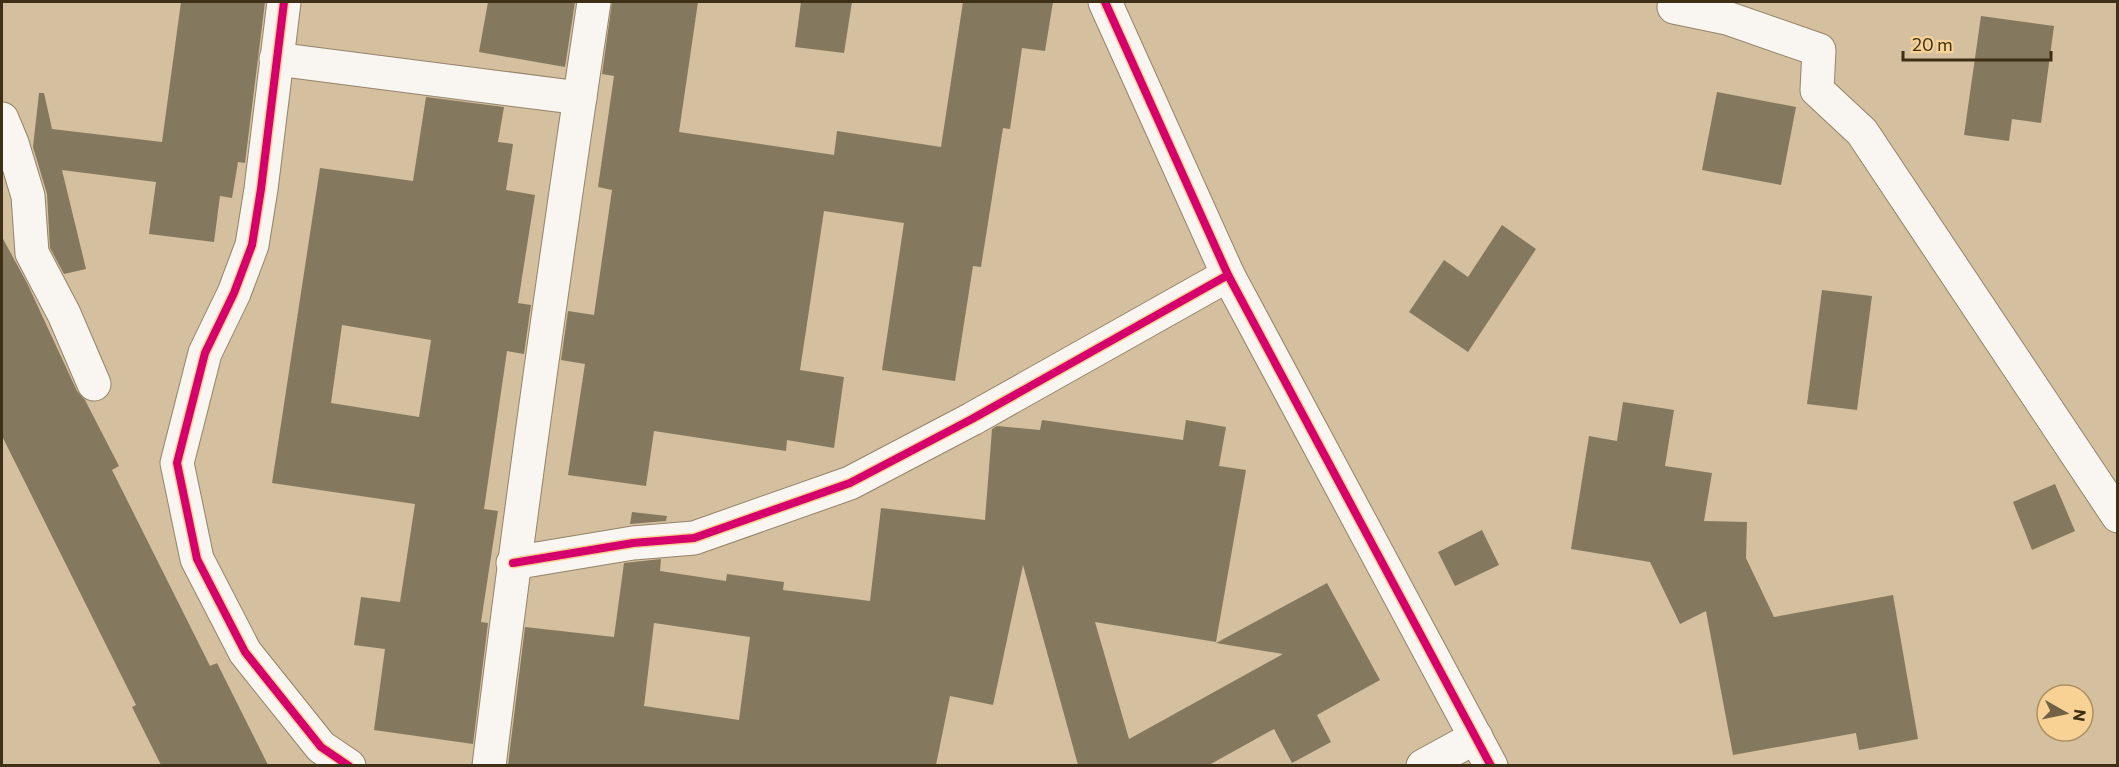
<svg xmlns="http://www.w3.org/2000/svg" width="2119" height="767" font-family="Commissioner,sans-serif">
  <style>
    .building { fill: #84795e; fill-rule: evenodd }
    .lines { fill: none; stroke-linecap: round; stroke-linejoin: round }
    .minor-casing { stroke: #94846a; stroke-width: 35 }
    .minor { stroke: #f9f5f0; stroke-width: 33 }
    .cycleway-casing { stroke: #f8d295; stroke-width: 11 }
    .cycleway { stroke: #d6006c; stroke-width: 8 }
  </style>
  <rect width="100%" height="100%" fill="#d4bf9e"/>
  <g class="building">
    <polygon points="181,2 265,2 245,163 238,162 232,198 220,196 214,242 149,234 156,182 62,170 86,269 64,274 50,248 47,194 33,147 39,93 44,93 52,129 162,142"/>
    <polygon points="488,2 575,2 565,67 479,52"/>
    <polygon points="612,2 698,2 679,132 834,155 837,131 941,147 963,2 1053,2 1045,51 1022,48 1010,129 1003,128 981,267 973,266 955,381 882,370 904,223 824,211 800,370 844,377 834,448 787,440 786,451 654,431 646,486 568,475 585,364 561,360 568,311 594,315 612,190 598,187 614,76 602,74"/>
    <polygon points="801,2 852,2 844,53 795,47"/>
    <polygon points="1981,16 2054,26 2041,123 2012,119 2009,141 1964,135"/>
    <polygon points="1717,92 1796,107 1781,185 1702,170"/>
    <path d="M426,97L504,107L498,142L513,144L506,190L535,195L518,303L531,305L524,354L507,351L484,509L498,511L481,622L488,623L473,744L374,730L385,649L354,645L361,597L400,602L415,504L272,483L320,168L413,181ZM342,325L431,340L419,417L331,403Z"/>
    <polygon points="1502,225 1536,249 1468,352 1409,312 1444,260 1468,277"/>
    <polygon points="2,237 27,283 77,391 85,400 119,466 112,470 210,666 217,663 268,765 161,765 132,707 136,705 2,436"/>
    <polygon points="1822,290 1872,296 1857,410 1807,404"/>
    <polygon points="1623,402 1674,410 1665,466 1712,473 1704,521 1747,522 1746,558 1774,617 1893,595 1918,739 1859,750 1856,733 1733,755 1706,611 1680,624 1650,562 1571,549 1589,436 1617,441"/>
    <path d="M1042,420L1183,440L1186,420L1226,427L1219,466L1246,470L1216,642L1095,622L1129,739L1283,654L1216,643L1327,583L1380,680L1317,715L1331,742L1292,763L1274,729L1209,765H1078L1023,565L993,705L950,696L936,765H508L525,627L614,637L624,563L661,559L660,571L726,581L727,574L784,582L783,590L870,601L881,508L985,520L992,429L997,426L1040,430ZM654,623L750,637L739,720L644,706Z"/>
    <polygon points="2055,484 2075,531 2032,550 2013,502"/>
    <polygon points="632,512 667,516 666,521 630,524"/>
    <polygon points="1482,530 1499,565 1455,586 1438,552"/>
  </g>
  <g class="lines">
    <g class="minor-casing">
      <g id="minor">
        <polyline points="284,2 261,189 252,245 234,293 205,353 177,463 197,559 245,652 321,747 349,766"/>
        <polyline points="1105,2 1228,275 1491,766"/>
        <polyline points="1674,7 1727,18 1819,50 1817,90 1862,132 2118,516"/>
        <polyline points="276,59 580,98"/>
        <polyline points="2,119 12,143 28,196 32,253 64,314 94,384"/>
        <polyline points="513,563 633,543 694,538 850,483 972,419 1228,275"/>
        <path d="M489,766C520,510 556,256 594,2"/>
        <polyline points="1423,766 1476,737"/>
      </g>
    </g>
    <use href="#minor" class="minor"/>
    <g class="cycleway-casing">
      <g id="cycleway">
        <polyline points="284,2 261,189 252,245 234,293 205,353 177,463 197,559 245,652 321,747 349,766"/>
        <polyline points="1105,2 1228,275 1491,766"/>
        <polyline points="513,563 633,543 694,538 850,483 972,419 1228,275"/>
      </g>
    </g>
    <use href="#cycleway" class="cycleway"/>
  </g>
  <rect width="2119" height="767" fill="none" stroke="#3e2f17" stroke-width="6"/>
  <g transform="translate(2065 713) rotate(99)"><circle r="28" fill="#f8d295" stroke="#ae9163" stroke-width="1.5"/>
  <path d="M0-4.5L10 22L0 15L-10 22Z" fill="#726146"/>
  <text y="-9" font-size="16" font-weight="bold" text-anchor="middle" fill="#3e2f17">N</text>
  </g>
  <path d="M1903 51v9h148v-9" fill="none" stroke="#3e2f17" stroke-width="3"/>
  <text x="1912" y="51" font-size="18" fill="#3e2f17" stroke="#f8d295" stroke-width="4.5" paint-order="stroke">20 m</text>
</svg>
